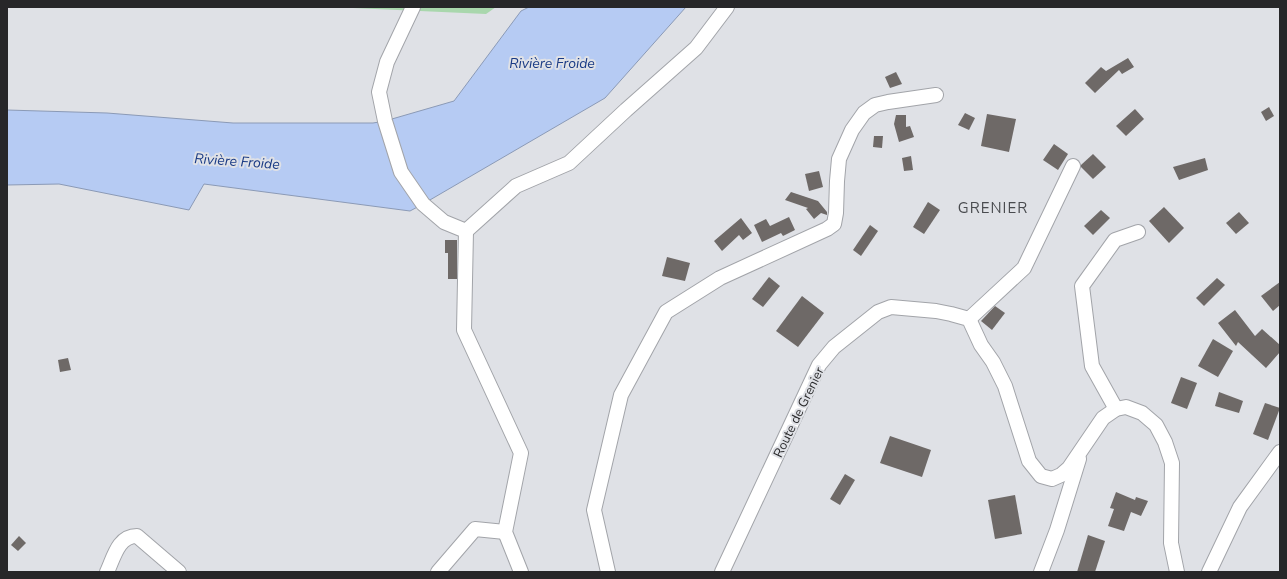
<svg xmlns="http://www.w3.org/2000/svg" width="1287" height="579" font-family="'Nunito Sans',sans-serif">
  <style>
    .green { fill: #a9d7ad }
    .water { fill: #b6cbf3; stroke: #8b9ab6 }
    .building { fill: #6e6967 }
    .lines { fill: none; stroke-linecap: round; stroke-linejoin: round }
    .minor-casing { stroke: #a2a4a9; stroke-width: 16 }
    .minor { stroke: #fff; stroke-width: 14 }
    .labels { text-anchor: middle; stroke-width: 4; stroke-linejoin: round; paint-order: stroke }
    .street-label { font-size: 13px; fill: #272729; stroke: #dfe1e6 }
    .water-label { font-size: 14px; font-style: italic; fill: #1a3b85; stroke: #dfe1e6 }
    .quarter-label { font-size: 15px; letter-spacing: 1px; fill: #494b4f; stroke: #dfe1e6 }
  </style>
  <rect width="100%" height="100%" fill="#dfe1e6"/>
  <polygon class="green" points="331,7 496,7 486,14"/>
  <polygon class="water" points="529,7 686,7 605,98 423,204 410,211 204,184 189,210 59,184 7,185 7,110 107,113 233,123 373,123 385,121 454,101 521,11"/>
  <g class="building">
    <polygon points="1128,58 1134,67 1122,74 1119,70 1095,93 1085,83 1101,67 1106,71"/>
    <polygon points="896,72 902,84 890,88 885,77"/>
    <polygon points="1269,107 1274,116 1266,121 1261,112"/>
    <polygon points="1135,109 1144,119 1126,136 1116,126"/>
    <polygon points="965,113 975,118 969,130 958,125"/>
    <polygon points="987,114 1016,119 1009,152 981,146"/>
    <polygon points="896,115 906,115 906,127 910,126 914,137 899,142 894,124"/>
    <polygon points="874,136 883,136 882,148 873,147"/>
    <polygon points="1054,144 1068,154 1058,170 1043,160"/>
    <polygon points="1093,154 1106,167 1093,179 1081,167 1081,165"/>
    <polygon points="911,156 913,170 904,171 902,158"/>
    <polygon points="1205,158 1208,170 1179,180 1173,167"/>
    <polygon points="819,171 823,187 809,191 805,174"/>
    <polygon points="791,192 818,201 827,212 827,215 821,213 814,219 806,209 808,208 785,200"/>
    <polygon points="928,202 940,210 924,234 913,227"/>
    <polygon points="1164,207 1184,228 1169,243 1149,221"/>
    <polygon points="1101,210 1110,218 1093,235 1084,226"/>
    <polygon points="1239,212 1249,223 1236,234 1226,223"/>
    <polygon points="789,217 795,230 783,236 781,233 762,242 754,225 766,219 770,226"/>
    <polygon points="741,218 752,233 743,240 739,235 722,251 714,241"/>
    <polygon points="870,225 878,231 861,256 853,250"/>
    <polygon points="445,240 457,240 457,279 448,279 448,253 445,253"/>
    <polygon points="667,257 690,263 685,281 662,276"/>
    <polygon points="769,277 780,286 763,307 752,299"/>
    <polygon points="1217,278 1225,285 1204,306 1196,298"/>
    <polygon points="1280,282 1280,305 1273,311 1261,296"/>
    <polygon points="802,296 824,313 798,347 776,331"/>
    <polygon points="995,306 1005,313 992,330 981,321"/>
    <polygon points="1235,310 1255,336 1262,329 1280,345 1280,352 1266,368 1238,342 1236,346 1218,323"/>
    <polygon points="1213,339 1233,351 1218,377 1198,366"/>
    <polygon points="68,358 71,370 60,372 58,360"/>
    <polygon points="1181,377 1197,383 1187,409 1171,403"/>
    <polygon points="1219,392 1243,401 1239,413 1215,406"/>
    <polygon points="1265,403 1280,408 1268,440 1253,434"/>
    <polygon points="890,436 931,450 922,477 880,463"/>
    <polygon points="845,474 855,480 840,505 830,499"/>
    <polygon points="1116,492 1135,500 1136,497 1148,501 1141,516 1131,512 1124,531 1108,526 1114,509 1110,508"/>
    <polygon points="1015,495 1022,534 995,539 988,500"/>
    <polygon points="1088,535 1105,541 1095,572 1077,572"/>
    <polygon points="19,536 26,543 18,551 11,545"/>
  </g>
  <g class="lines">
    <g class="minor-casing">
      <g id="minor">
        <polyline points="413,7 387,62 379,92 385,121 401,172 423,204 444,222 466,231 464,330 521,453 505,532 521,572"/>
        <polyline points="466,231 516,186 569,163 626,110 696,48 727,7"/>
        <polyline points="969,319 1024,268 1073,166"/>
        <polyline points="1116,409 1092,366 1082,286 1115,240 1138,232"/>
        <path d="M107,572C114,557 118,536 137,536L179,572"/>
        <polyline points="438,572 475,529 505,532"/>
        <polyline points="608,572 594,510 621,395 666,312 720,278 827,229 834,224 836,213 837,181 839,159 852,130 864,113 875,105 888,102 936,95"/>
        <polyline points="722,572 819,365 834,347 878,312 891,307 936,311 951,314 969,319 981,345 993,362 1005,386 1029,461 1041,476 1052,479 1061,475 1069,468 1103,418 1116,409 1126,407 1142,413 1156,425 1165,442 1172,463 1171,543 1177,572"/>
        <polyline points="1041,572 1057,530 1079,459"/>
        <polyline points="1209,572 1240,507 1280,452"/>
      </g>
    </g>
    <use href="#minor" class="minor"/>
  </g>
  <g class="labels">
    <g class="street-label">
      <text transform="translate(798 412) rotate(-64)" y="5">Route de Grenier</text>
    </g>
    <g class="water-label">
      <text x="552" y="68">Rivière Froide</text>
      <text transform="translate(237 161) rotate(4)" y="5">Rivière Froide</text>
    </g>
    <g class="quarter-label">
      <text x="993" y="213">GRENIER</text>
    </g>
  </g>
  <rect width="1287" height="579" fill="none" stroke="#272729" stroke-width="16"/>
</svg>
